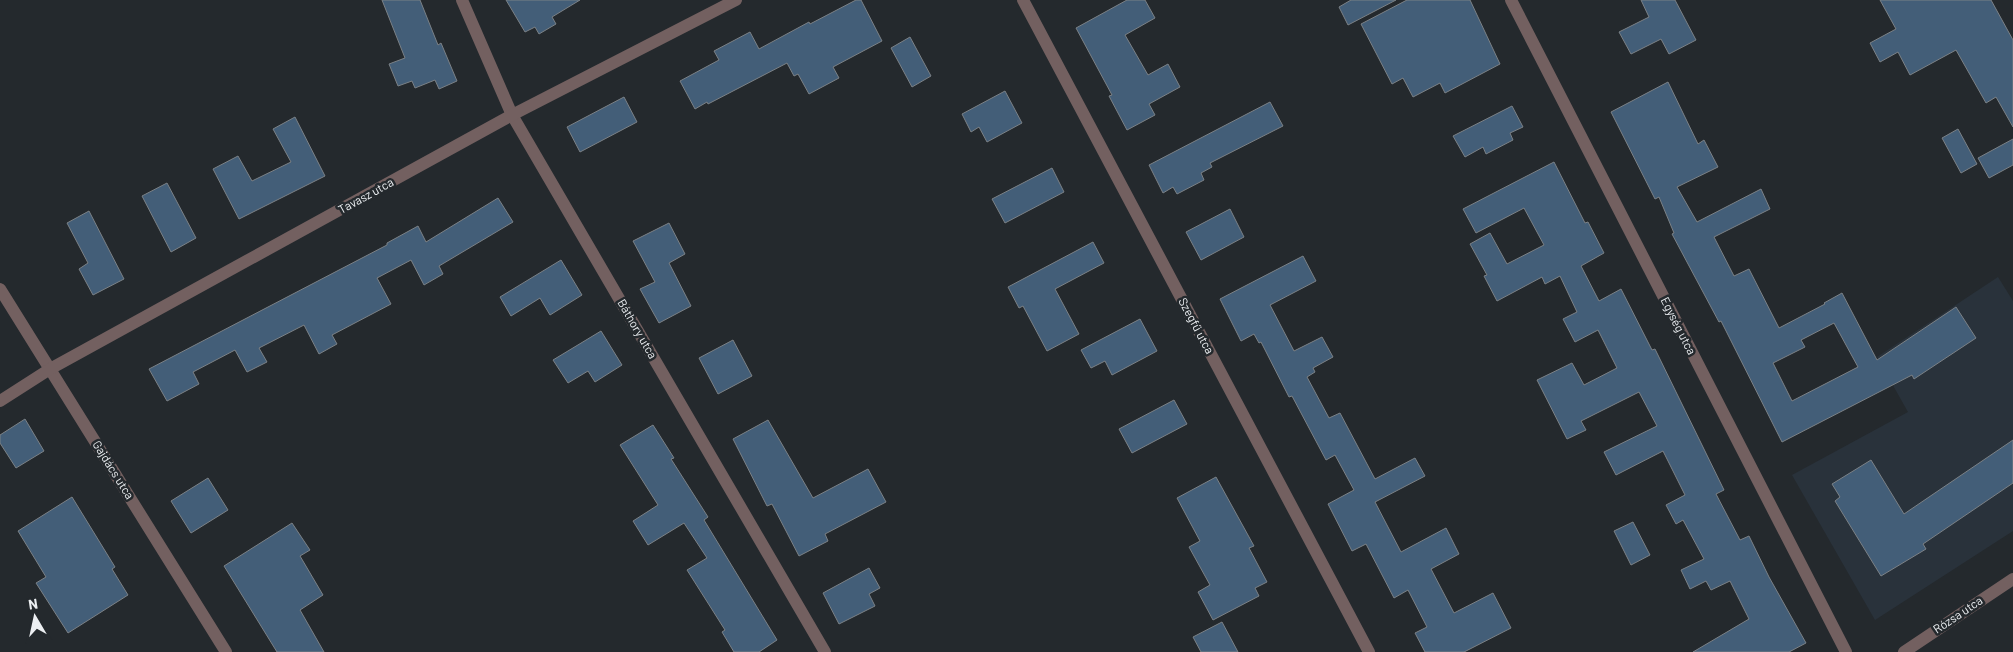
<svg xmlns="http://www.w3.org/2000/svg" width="2013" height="652" font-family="Barlow,sans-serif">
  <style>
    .built { fill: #29323b }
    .building { fill: #435e78; stroke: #7b8186; fill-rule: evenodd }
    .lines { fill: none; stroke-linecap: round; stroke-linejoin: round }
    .minor { stroke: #736060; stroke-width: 12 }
    .labels { text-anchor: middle; stroke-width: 5; stroke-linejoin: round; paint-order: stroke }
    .street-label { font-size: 12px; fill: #eceff2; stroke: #24292d }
  </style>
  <rect width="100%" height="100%" fill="#24292d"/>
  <polygon class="built" points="1998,277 2013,301 2013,531 1875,620 1792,475 1908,412 1877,357"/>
  <g class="building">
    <polygon points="382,0 420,0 438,45 441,43 457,81 439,89 435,80 415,88 412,81 398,86 389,64 405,58"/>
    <polygon points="506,0 580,0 552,17 556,24 539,34 535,27 525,32"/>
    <polygon points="856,0 861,0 882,41 833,67 839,78 809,94 798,74 794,76 787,63 708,104 707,102 695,109 680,81 719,60 714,51 750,32 759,49 809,22 810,24"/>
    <polygon points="1127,0 1145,0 1155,18 1125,35 1148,75 1168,64 1180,87 1149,104 1155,115 1127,130 1109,96 1112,95 1076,28"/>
    <polygon points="1351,0 1396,0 1348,25 1339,7"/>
    <polygon points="1407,0 1470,0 1500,64 1445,93 1440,83 1413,97 1403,78 1392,84 1361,24"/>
    <polygon points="1641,0 1675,0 1696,40 1669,54 1661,39 1631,54 1619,32 1649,17"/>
    <polygon points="1880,0 1991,0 2013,40 2013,127 1996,97 1986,103 1956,50 1910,75 1898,52 1880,62 1870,43 1896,29"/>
    <polygon points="910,37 931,76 912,87 891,48"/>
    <path d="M1668,82L1698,144L1704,140L1718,167L1677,187L1697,222L1761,189L1770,209L1714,237L1734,276L1749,269L1779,328L1825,304L1824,303L1842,293L1877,360L1956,307L1976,338L1914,379L1912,375L1782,442L1721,321L1719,322L1672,234L1674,233L1659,197L1655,199L1611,112ZM1834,323L1858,367L1792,401L1773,363L1805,347L1801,340Z"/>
    <polygon points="1005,91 1022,123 987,142 979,127 971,132 962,114"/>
    <polygon points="624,97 637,122 580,152 567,127"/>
    <polygon points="1270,102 1283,126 1210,163 1212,167 1201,173 1204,180 1177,194 1173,187 1163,193 1149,165"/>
    <polygon points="1512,106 1523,127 1510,133 1513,140 1486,154 1483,147 1465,157 1453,136"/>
    <polygon points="295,117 325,176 239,219 213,169 238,156 252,181 291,162 273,129"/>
    <polygon points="1958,129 1977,164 1961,173 1942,138"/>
    <polygon points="2013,139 2013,165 1989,178 1978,158"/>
    <polygon points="1554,162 1585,223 1588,222 1604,253 1581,266 1599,301 1621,289 1652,350 1655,349 1724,490 1716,494 1740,540 1749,536 1769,577 1806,643 1789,652 1693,652 1749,619 1730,581 1711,590 1706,581 1690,589 1681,570 1704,559 1683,520 1676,524 1666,505 1685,495 1663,451 1616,475 1604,452 1657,426 1639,392 1581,421 1586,430 1567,439 1537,380 1572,363 1584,385 1617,368 1598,330 1575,342 1563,319 1577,312 1560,276 1545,284 1542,277 1497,301 1484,276 1487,275 1470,244 1490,233 1507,264 1544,245 1524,208 1476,233 1463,209"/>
    <polygon points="1052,168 1064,192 1005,223 992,199"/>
    <polygon points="167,183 196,238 171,252 142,196"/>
    <polygon points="498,198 513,222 439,266 443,274 424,285 411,260 377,278 391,304 332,335 337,344 319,354 304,325 259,348 267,362 247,372 235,350 193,372 199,384 167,401 149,369 387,245 387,243 418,226 426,242"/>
    <polygon points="1230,209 1244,237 1201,260 1186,232"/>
    <polygon points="89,211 124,279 93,295 79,269 88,263 67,223"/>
    <polygon points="669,223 685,254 669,263 691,306 659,323 640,289 655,282 633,241"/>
    <polygon points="1093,242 1104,263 1055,289 1079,334 1047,351 1023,306 1019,308 1008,287"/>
    <polygon points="1303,256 1316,281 1270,305 1294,351 1322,337 1333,357 1313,368 1315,372 1307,377 1329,418 1340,413 1375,479 1415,458 1425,476 1375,502 1401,552 1446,528 1459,554 1431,569 1454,613 1493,593 1511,628 1464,652 1425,652 1415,633 1427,627 1408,590 1394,598 1366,544 1352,551 1328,504 1354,490 1335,455 1326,460 1292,396 1289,397 1261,342 1259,343 1254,334 1241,341 1220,299"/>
    <polygon points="561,260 582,295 550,315 540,298 511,316 500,297"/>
    <polygon points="1140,319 1157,351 1112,375 1105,361 1091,368 1081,350"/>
    <polygon points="601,331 622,365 595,382 588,371 568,383 553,360"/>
    <polygon points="733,340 752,376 718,394 699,358"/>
    <polygon points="1174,400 1187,424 1132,453 1119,429"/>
    <polygon points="25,419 44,451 16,468 0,443 0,435"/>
    <polygon points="768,420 813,498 868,469 886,502 825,534 828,541 799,556 772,504 767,506 733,439"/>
    <polygon points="653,425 674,458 671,459 708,517 704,520 777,640 759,652 734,652 722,632 725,630 687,570 707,558 684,523 648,545 633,521 658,505 620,445"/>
    <polygon points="2013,440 2013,483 1923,544 1926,549 1881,576 1835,501 1840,497 1832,484 1871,460 1904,514"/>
    <polygon points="1216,477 1254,546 1249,548 1267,582 1255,588 1259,596 1213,620 1198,592 1210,585 1189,547 1200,541 1177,498"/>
    <polygon points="208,478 228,510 191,533 171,501"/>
    <polygon points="72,497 115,567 112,569 128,595 68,633 36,583 46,577 18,531"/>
    <polygon points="1633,522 1650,555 1631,565 1614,531"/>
    <polygon points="292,523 310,550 300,556 323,595 300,610 324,652 277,652 224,566"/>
    <polygon points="869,568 880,588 869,594 875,606 839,624 823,593"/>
    <polygon points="1222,622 1238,652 1201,652 1193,637"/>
  </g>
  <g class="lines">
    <g class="minor">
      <polyline points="462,0 512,115 825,652"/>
      <polyline points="1023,0 1369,652"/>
      <polyline points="1511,0 1846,652"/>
      <polyline points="0,289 226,652"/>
      <polyline points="0,401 50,369 512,115 736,0"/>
      <polyline points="1904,652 2013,579"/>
    </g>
  </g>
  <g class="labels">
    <g class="street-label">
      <text transform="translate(366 196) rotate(-29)" y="4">Tavasz utca</text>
      <text transform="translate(1196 326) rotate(62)" y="4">Szegfű utca</text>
      <text transform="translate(1678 326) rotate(63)" y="4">Egység utca</text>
      <text transform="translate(637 329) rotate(60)" y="4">Báthory utca</text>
      <text transform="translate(113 470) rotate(58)" y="4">Gajdács utca</text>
      <text transform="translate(1958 615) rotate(-34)" y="4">Rózsa utca</text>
    </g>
  </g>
  <g transform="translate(35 617) rotate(351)" stroke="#24292d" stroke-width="4" paint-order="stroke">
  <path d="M0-4L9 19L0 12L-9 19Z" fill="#eceff2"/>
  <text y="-8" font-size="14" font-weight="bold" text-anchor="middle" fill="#eceff2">N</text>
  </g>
</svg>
